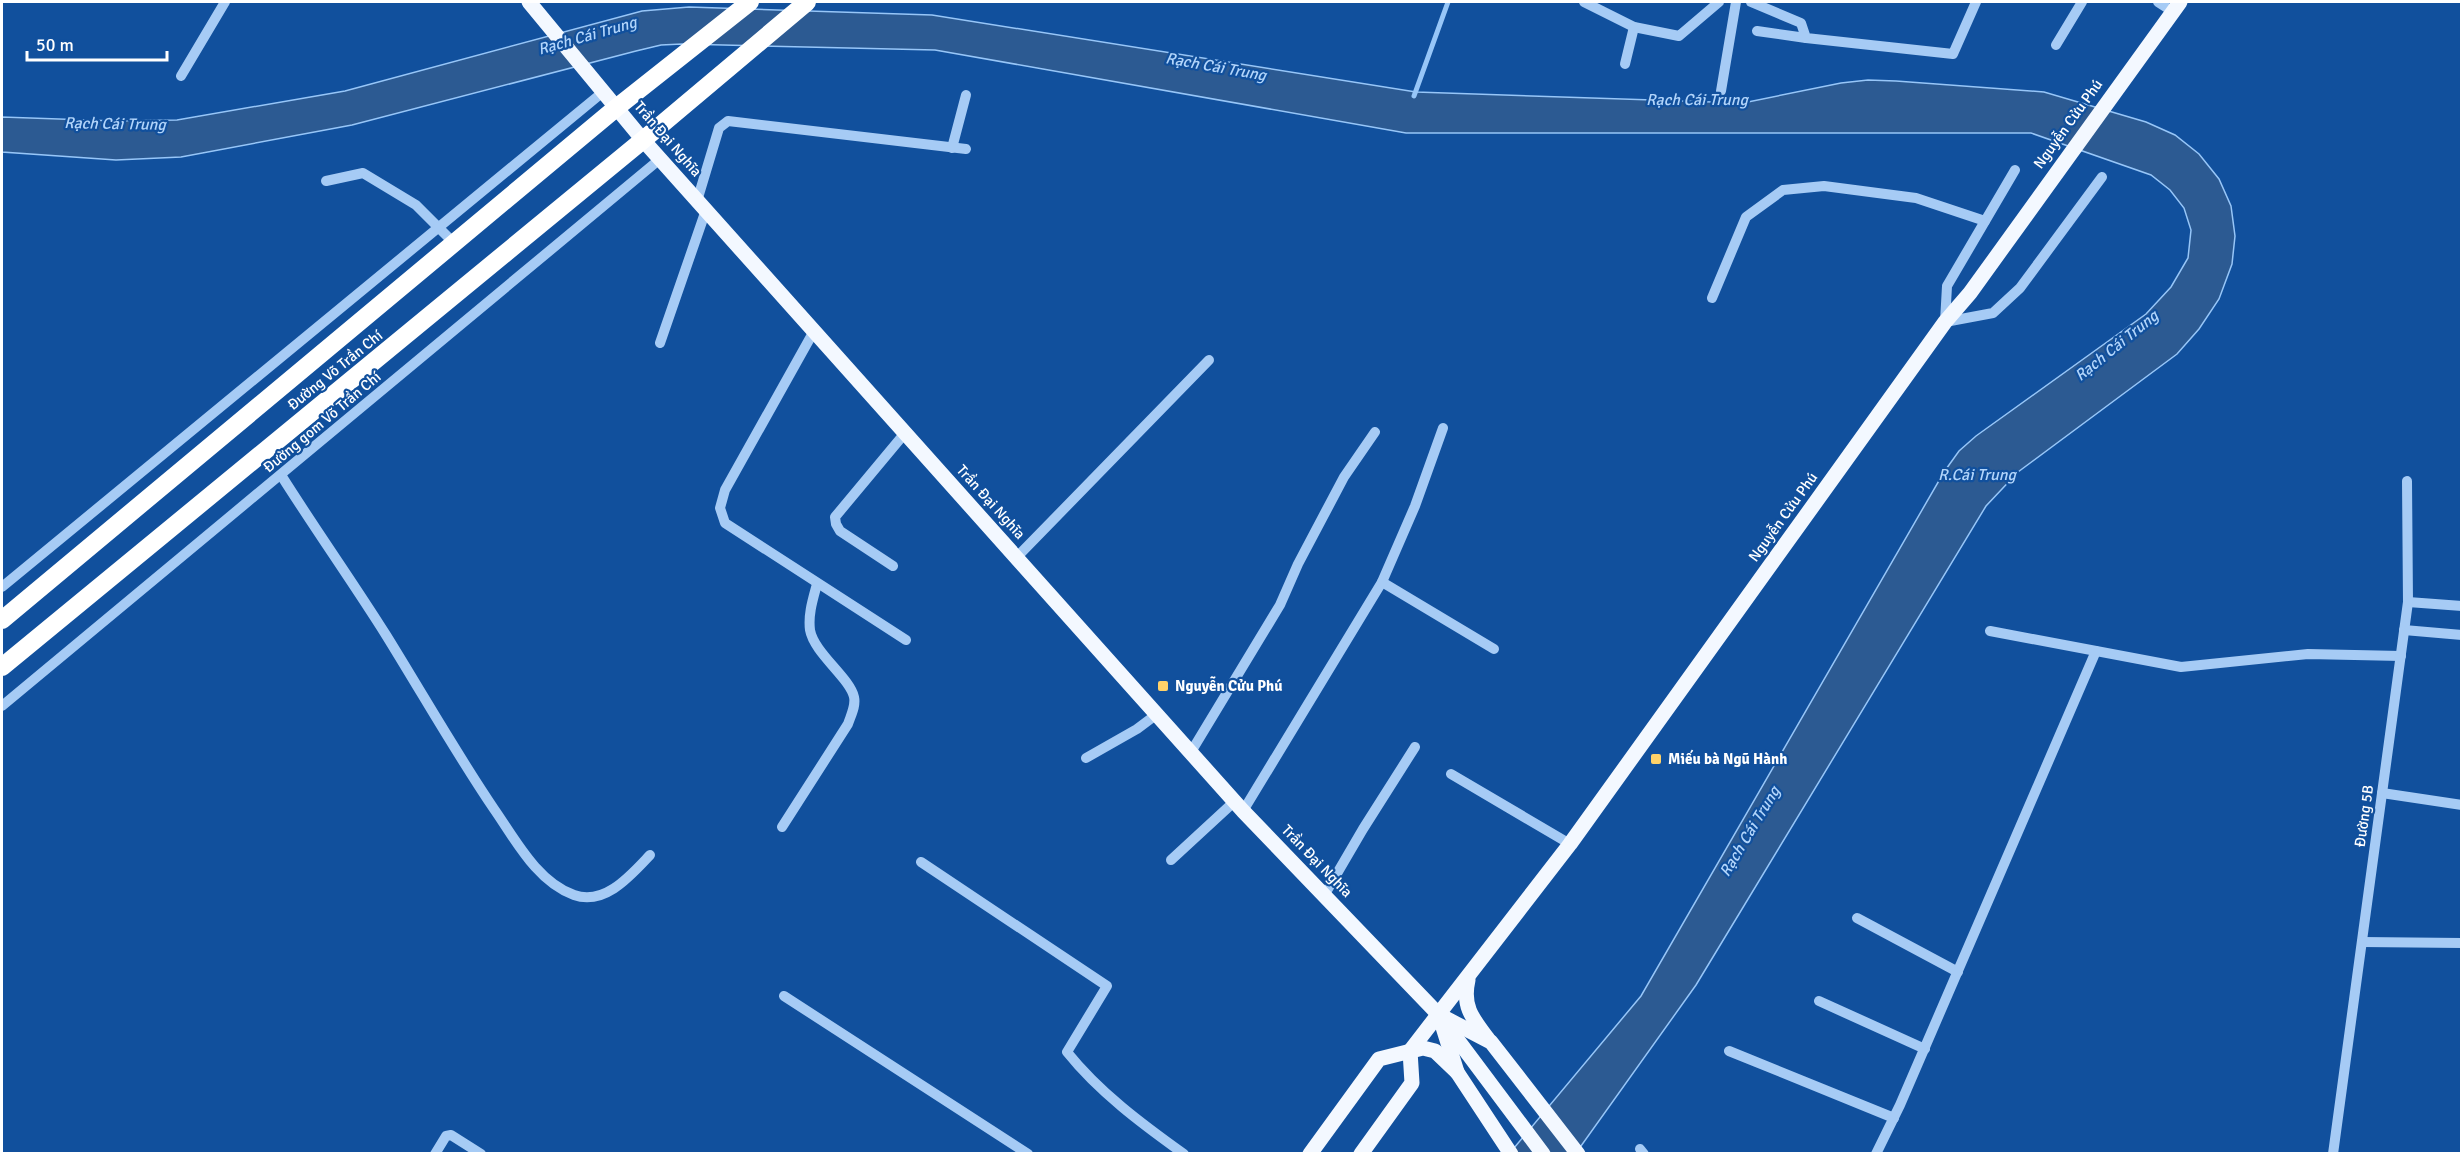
<svg xmlns="http://www.w3.org/2000/svg" width="2463" height="1155" font-family="Signika,sans-serif">
  <style>
    .water { fill: #2c5a92; stroke: #97c6f8; stroke-width: 1.5 }
    .lines { fill: none; stroke-linecap: round; stroke-linejoin: round }
    .stream { stroke: #97c6f8; stroke-width: 5 }
    .minor { stroke: #a6cbf5; stroke-width: 10 }
    .major { stroke: #f3f8ff; stroke-width: 15 }
    .highway { stroke: #fff; stroke-width: 18 }
    .poi-dot { fill: #ffd269; stroke: #11509d; stroke-width: 2 }
    .labels { text-anchor: middle; stroke-width: 4.5; stroke-linejoin: round; paint-order: stroke }
    .street-label { font-size: 15px; fill: #fff; stroke: #11509d }
    .poi-label { font-size: 15px; font-weight: bold; fill: #fff; stroke: #11509d; text-anchor: start }
    .water-label { font-size: 16px; font-style: italic; fill: #b2d5fb; stroke: #11509d }
  </style>
  <rect width="100%" height="100%" fill="#11509d"/>
  <polygon class="water" points="689,7 932,15 1416,92 1743,103 1841,83 1868,80 1896,81 2044,92 2146,122 2175,135 2199,154 2219,179 2231,206 2235,236 2232,264 2219,299 2199,329 2177,354 2018,472 1986,506 1696,985 1576,1153 1509,1154 1641,996 1944,472 1959,451 1976,436 2146,314 2171,287 2188,258 2191,230 2184,208 2170,190 2151,175 2031,133 1406,133 935,50 682,44 661,45 636,51 352,125 181,157 116,160 2,152 2,117 116,121 177,120 345,91 642,11"/>
  <g class="lines">
    <polyline class="stream" points="1414,96 1448,2"/>
    <g class="minor">
      <polyline points="1584,2 1634,27 1679,36 1719,2"/>
      <polyline points="1751,2 1801,23 1806,38 1953,54 1976,2"/>
      <polyline points="2158,2 2172,11"/>
      <polyline points="1757,31 1806,38"/>
      <polyline points="2056,45 2082,2"/>
      <polyline points="1625,64 1634,27"/>
      <polyline points="181,76 225,2"/>
      <polyline points="1721,91 1736,2"/>
      <polyline points="952,148 966,95"/>
      <polyline points="2015,170 1947,286 1945,322 1993,313 2020,288 2102,177"/>
      <polyline points="326,181 363,173 416,205 454,243"/>
      <polyline points="697,201 719,128 728,121 966,149"/>
      <polyline points="1712,298 1746,217 1783,190 1824,186 1916,198 1985,221"/>
      <polyline points="814,331 725,490 720,508 725,523 906,640"/>
      <polyline points="660,343 706,210"/>
      <path d="M281,475C315,529 352,581 386,635C422,693 456,753 494,809C515,839 537,882 574,895C605,906 631,875 650,855"/>
      <polyline points="1017,557 1209,360"/>
      <polyline points="893,566 840,531 836,524 835,517 905,433"/>
      <polyline points="1382,582 1494,649"/>
      <polyline points="2,587 603,92"/>
      <polyline points="2408,602 2462,606"/>
      <polyline points="2404,630 2462,635"/>
      <polyline points="1990,631 2181,667 2308,654 2401,656"/>
      <polyline points="2,706 660,159"/>
      <polyline points="1191,752 1280,605 1298,564 1344,477 1375,432"/>
      <polyline points="1086,758 1137,729 1157,714"/>
      <polyline points="1451,774 1570,844"/>
      <polyline points="2382,793 2462,805"/>
      <polyline points="1243,811 1382,582 1415,506 1443,428"/>
      <path d="M782,827L848,724C851,715 856,706 854,697C850,678 814,653 810,630C808,614 813,599 817,584"/>
      <polyline points="1171,860 1235,801"/>
      <path d="M921,862L1107,986L1067,1052C1099,1092 1142,1124 1184,1154"/>
      <polyline points="1325,894 1363,829 1415,747"/>
      <polyline points="1857,918 1958,972"/>
      <polyline points="2362,942 2462,943"/>
      <polyline points="784,996 1028,1154"/>
      <polyline points="1819,1001 1925,1049"/>
      <polyline points="1729,1051 1894,1118"/>
      <polyline points="1640,1149 1644,1154"/>
      <polyline points="435,1154 446,1136 451,1135 481,1154"/>
      <polyline points="1876,1154 1900,1105 2096,651"/>
      <polyline points="2333,1154 2408,602 2407,481"/>
    </g>
    <g class="major">
      <polyline points="529,2 643,140 1243,811 1439,1015 1543,1154"/>
      <path d="M1468,980C1462,1006 1472,1018 1488,1039"/>
      <polyline points="1445,1018 1491,1042 1578,1154"/>
      <polyline points="1442,1024 1457,1072 1511,1154"/>
      <polyline points="1310,1154 1379,1059 1423,1048 1435,1051 1457,1072"/>
      <polyline points="1361,1154 1412,1083 1410,1051 1570,844 1945,322 1970,293 2180,2"/>
    </g>
    <g class="highway">
      <polyline points="2,620 616,108 750,2"/>
      <polyline points="2,667 643,140 807,2"/>
    </g>
  </g>
  <g class="poi-dot">
    <rect x="1157" y="680" width="12" height="12" rx="3"/>
    <rect x="1650" y="753" width="12" height="12" rx="3"/>
  </g>
  <g class="labels">
    <g class="street-label">
      <text transform="translate(2068 124) rotate(-54)" y="5">Nguyễn Cửu Phú</text>
      <text transform="translate(668 139) rotate(49)" y="5">Trần Đại Nghĩa</text>
      <text transform="translate(335 370) rotate(-39)" y="5">Đường Võ Trần Chí</text>
      <text transform="translate(322 422) rotate(-40)" y="5">Đường gom Võ Trần Chí</text>
      <text transform="translate(991 502) rotate(48)" y="5">Trần Đại Nghĩa</text>
      <text transform="translate(1783 517) rotate(-54)" y="5">Nguyễn Cửu Phú</text>
      <text transform="translate(2364 816) rotate(-82)" y="5">Đường 5B</text>
      <text transform="translate(1317 861) rotate(46)" y="5">Trần Đại Nghĩa</text>
    </g>
    <g class="poi-label">
      <text x="1175" y="691">Nguyễn Cửu Phú</text>
      <text x="1668" y="764">Miếu bà Ngũ Hành</text>
    </g>
    <g class="water-label">
      <text transform="translate(587 35) rotate(-16)" y="6">Rạch Cái Trung</text>
      <text transform="translate(1216 66) rotate(10)" y="6">Rạch Cái Trung</text>
      <text x="1697" y="105">Rạch Cái Trung</text>
      <text transform="translate(115 123) rotate(1)" y="6">Rạch Cái Trung</text>
      <text transform="translate(2116 345) rotate(-39)" y="6">Rạch Cái Trung</text>
      <text x="1977" y="480">R.Cái Trung</text>
      <text transform="translate(1749 831) rotate(-59)" y="6">Rạch Cái Trung</text>
    </g>
  </g>
  <rect width="2463" height="1155" fill="none" stroke="#ffffff" stroke-width="6"/>
  <path d="M27 51v9h140v-9" fill="none" stroke="#ffffff" stroke-width="3"/>
  <text x="36" y="51" font-size="18" fill="#ffffff" stroke="#11509d" stroke-width="4.5" paint-order="stroke">50 m</text>
</svg>
